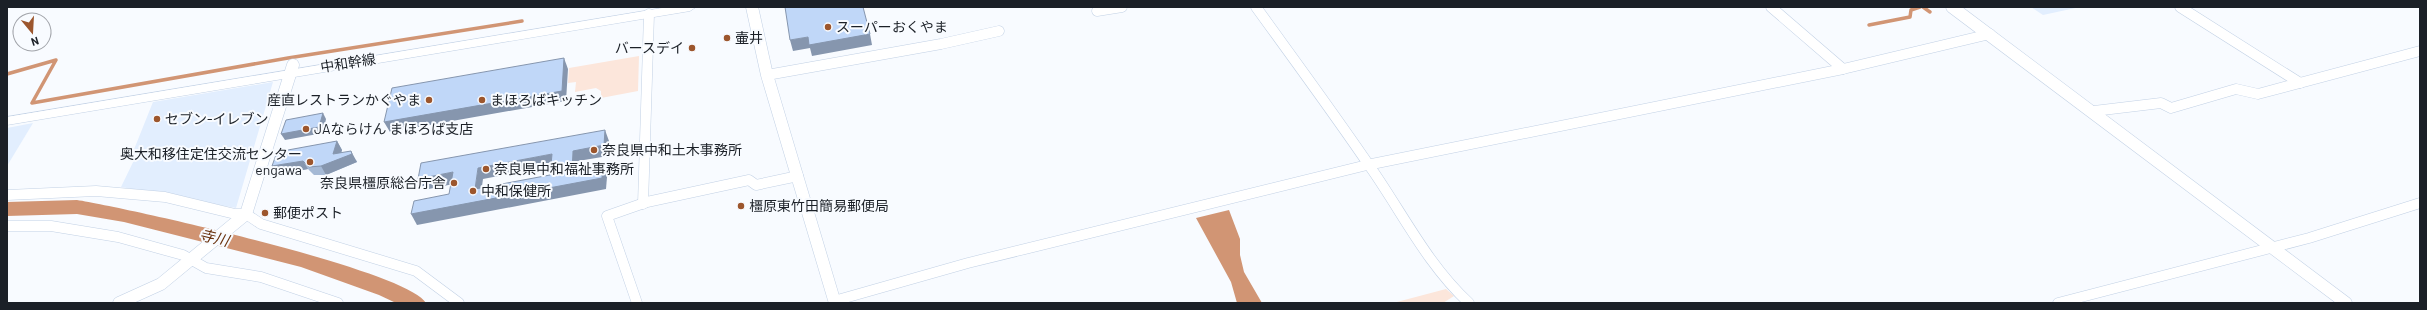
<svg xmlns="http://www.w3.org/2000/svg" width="2427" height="310" font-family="Barlow,'Noto Sans JP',sans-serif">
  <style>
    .built { fill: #e2eefe }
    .green { fill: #fce6db }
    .water { fill: #d19574 }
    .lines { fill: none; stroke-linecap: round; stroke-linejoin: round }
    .stream { stroke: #d19574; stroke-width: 3.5 }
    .river { fill: #d19574; fill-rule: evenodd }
    .minor-casing { stroke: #c2d1e5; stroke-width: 11 }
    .tertiary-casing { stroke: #c2d1e5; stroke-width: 13 }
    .secondary-casing { stroke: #c2d1e5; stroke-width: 1 }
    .minor { stroke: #fff; stroke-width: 10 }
    .tertiary { stroke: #fff; stroke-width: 12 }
    .secondary { fill: #fff; fill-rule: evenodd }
    .wall { fill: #a5b9d5 }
    .shaded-wall { fill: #8696ae }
    .building { fill: #c0d7f8; stroke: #8696ae; fill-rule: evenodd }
    .poi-dot { fill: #9c562d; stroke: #f8fbff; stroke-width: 1.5 }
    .labels { text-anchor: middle; stroke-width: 4; stroke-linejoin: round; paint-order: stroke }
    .poi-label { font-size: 14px; fill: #1b2027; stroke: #f8fbff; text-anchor: start }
    .street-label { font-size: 14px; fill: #1b2027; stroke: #f8fbff }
    .water-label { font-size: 15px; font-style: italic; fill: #6a320e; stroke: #f8fbff }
  </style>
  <rect width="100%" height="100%" fill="#f8fbff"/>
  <g class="built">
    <polygon points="2031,7 2080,7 2043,15"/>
    <polygon points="273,82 236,208 121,187 138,152 133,152 153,102"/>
    <polygon points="33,123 7,166 7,128"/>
  </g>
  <g class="green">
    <polygon points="639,56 638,91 601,98 601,91 596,88 575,92 576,82 568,83 569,68"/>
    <polygon points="1446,289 1454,296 1443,303 1393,303"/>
  </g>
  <polygon class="water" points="1229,210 1240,239 1240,255 1244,272 1262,303 1237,303 1231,282 1196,218"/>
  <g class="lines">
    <g class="stream">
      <polyline points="1923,7 1930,12"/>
      <polyline points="1869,25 1910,17 1911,10 1920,7"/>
      <polyline points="7,74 56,60 32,103 288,58 522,21"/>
    </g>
    <path class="river" d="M77,200C127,208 407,270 426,303H396L379,295L301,267L124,222L77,214L7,216V202Z"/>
    <g class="minor-casing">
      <g id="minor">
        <path d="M1256,7C1295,61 1335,115 1373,171C1404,216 1428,265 1469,303"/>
        <polyline points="1771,7 1843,69"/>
        <polyline points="2180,7 2300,83"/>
        <polyline points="1097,11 1122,7"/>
        <polyline points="767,75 941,44 999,31"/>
        <polyline points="2094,111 2161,103 2171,108 2236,89 2258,94 2420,51"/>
        <polyline points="7,195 96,191 165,197 235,214 246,214 261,224 416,271 459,303"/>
        <polyline points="643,204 649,14"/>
        <polyline points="7,226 51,226 118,237 183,255 206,268 261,277 338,303"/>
        <polyline points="834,301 968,263 1367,165 1843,69 1990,34"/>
        <polyline points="637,303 607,216 647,202 749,180 756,185 798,176"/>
        <polyline points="2058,303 2309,238 2420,203"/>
      </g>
    </g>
    <g class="tertiary-casing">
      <g id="tertiary">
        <polyline points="752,7 767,75 835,303"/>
        <polyline points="1952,7 2346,303"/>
        <polyline points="119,303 161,284 246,214 293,65"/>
      </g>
    </g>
    <g class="secondary-casing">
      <polygon id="secondary" points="668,7 696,7 690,11 7,125 7,117"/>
    </g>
    <use href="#minor" class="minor"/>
    <use href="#tertiary" class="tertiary"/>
    <use href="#secondary" class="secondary"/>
  </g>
  <polygon class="wall" points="337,141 342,150 341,153 356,160 357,162 326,175 314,175 308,169 277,175 272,166"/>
  <g class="shaded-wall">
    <polygon points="870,34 872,45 812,56 810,48 793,51 790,40 808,37"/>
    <polygon points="564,58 568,69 566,101 390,132 384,122"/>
    <polygon points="323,113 326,119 323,133 285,140 281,134"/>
    <polygon points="605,130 609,141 608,156 578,161 576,182 572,171 573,151"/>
    <polygon points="337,141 342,150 339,159 351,151 357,162 326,175 321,166 333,154"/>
    <polygon points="552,154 556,165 483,179 480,200 475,189 478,168"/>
    <polygon points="303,161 308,169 277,175 272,166"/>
    <polygon points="603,166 607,177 606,189 417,225 411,214"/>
    <polygon points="453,172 458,183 424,190 418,179"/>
  </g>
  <g class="building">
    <polygon points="785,7 863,7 870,34 809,45 808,37 790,40"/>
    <polygon points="564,58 562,91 384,122 392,88"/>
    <polygon points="323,113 319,127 281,134 286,120"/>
    <path d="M605,130L604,145L573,151L572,171L603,166L602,178L411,214L414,201L449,194L453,172L418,179L421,163ZM552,154L550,175L475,189L478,168Z"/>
    <polygon points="337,141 333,154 351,151 352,154 321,166 309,167 303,161 272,166 277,152"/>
  </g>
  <g class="poi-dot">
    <circle cx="828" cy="27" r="4"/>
    <circle cx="727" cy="38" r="4"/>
    <circle cx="692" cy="48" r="4"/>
    <circle cx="429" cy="100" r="4"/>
    <circle cx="482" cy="100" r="4"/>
    <circle cx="157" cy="119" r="4"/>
    <circle cx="306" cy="129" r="4"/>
    <circle cx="594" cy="150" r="4"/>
    <circle cx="310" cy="162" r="4"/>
    <circle cx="486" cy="169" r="4"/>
    <circle cx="454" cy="183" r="4"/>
    <circle cx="473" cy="191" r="4"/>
    <circle cx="741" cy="206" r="4"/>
    <circle cx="265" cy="213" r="4"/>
  </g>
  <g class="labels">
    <g class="poi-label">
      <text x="836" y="32">スーパーおくやま</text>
      <text x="735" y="43">壷井</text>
      <text x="684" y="53" text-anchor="end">バースデイ</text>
      <text x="421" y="105" text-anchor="end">産直レストランかぐやま</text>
      <text x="490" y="105">まほろばキッチン</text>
      <text x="165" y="124">セブン-イレブン</text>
      <text x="314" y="134">JAならけん まほろば支店</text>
      <text x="602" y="155">奈良県中和土木事務所</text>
      <text x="302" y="159" text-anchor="end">奥大和移住定住交流センター<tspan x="302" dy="16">engawa</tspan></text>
      <text x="494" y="174">奈良県中和福祉事務所</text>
      <text x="446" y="188" text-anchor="end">奈良県橿原総合庁舎</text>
      <text x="481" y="196">中和保健所</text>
      <text x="749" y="211">橿原東竹田簡易郵便局</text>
      <text x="273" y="218">郵便ポスト</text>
    </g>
    <g class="street-label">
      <text transform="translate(348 63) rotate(-9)" y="5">中和幹線</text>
    </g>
    <g class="water-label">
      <text transform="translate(214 238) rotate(14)" y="5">寺川</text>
    </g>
  </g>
  <rect width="2427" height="310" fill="none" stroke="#1b2027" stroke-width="16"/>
  <g transform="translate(32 32) rotate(162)"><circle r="19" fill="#f8fbff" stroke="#a0a3a9"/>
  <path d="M0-3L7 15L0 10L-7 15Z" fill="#9c562d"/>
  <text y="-6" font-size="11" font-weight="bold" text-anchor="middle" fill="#1b2027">N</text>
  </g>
</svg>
